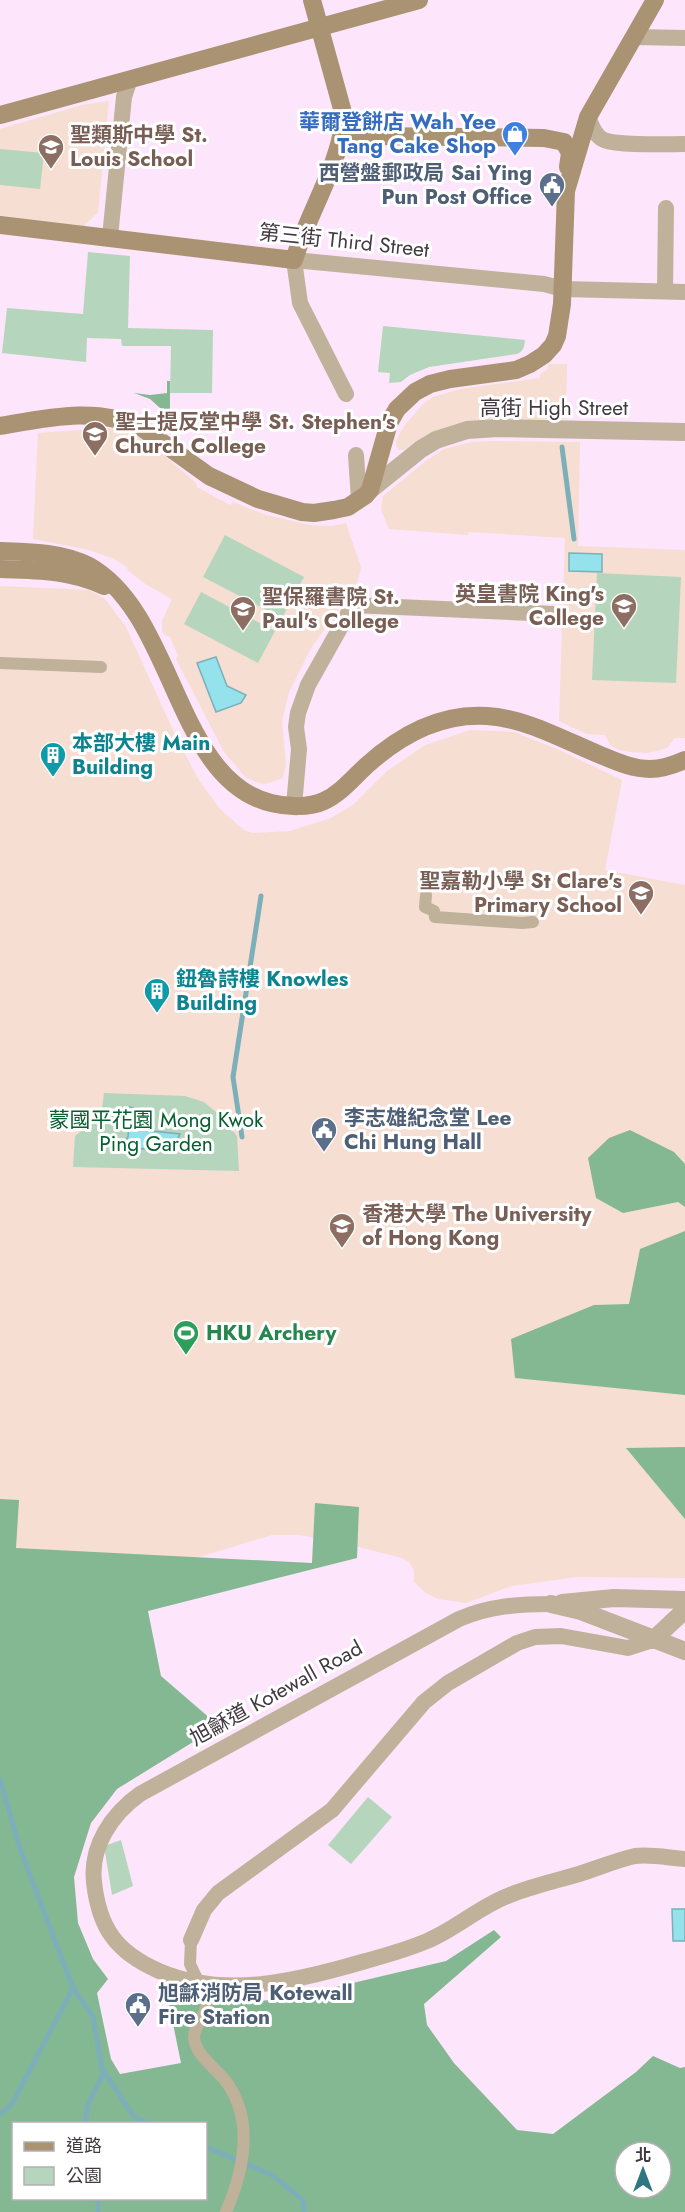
<svg xmlns="http://www.w3.org/2000/svg" width="685" height="2212" font-family="Jost,'Noto Sans TC',sans-serif">
  <style>
    .education { fill: #f6ded3 }
    .green { fill: #b6d5bd }
    .forest { fill: #84b892; fill-rule: evenodd }
    .water { fill: #94e2ec; stroke: #7cafb9; stroke-width: 1.5 }
    .lines { fill: none; stroke-linecap: round; stroke-linejoin: round }
    .stream { stroke: #7cafb9; stroke-width: 5 }
    .pedestrian { stroke: #c0b19b; stroke-width: 12 }
    .minor { stroke: #c0b19b; stroke-width: 16 }
    .tertiary { stroke: #c0b19b; stroke-width: 18 }
    .secondary { stroke: #a99372; stroke-width: 18 }
    .pedestrian-bridge { stroke: #c0b19b; stroke-width: 12 }
    .labels { text-anchor: middle; stroke-width: 6; stroke-linejoin: round; paint-order: stroke }
    .shop-label { font-size: 21px; font-weight: bold; fill: #366cbe; stroke: #fff; text-anchor: end }
    .education-label { font-size: 21px; font-weight: bold; fill: #785e54; stroke: #fff; text-anchor: start }
    .service-label { font-size: 21px; font-weight: bold; fill: #4e5e75; stroke: #fff; text-anchor: start }
    .street-label { font-size: 21px; fill: #433942; stroke: #fff }
    .culture-label { font-size: 21px; font-weight: bold; fill: #0d838f; stroke: #fff; text-anchor: start }
    .park-label { font-size: 21px; fill: #086031; stroke: #fff }
    .leisure-label { font-size: 21px; font-weight: bold; fill: #27864d; stroke: #fff; text-anchor: start }
  </style>
  <rect width="100%" height="100%" fill="#fde5fc"/>
  <g class="education">
    <polygon points="109,101 98,212 79,231 0,223 0,129 82,105"/>
    <polygon points="548,364 567,364 566,419 492,420 455,424 425,436 404,450 399,450 396,446 396,440 405,425 423,404 433,397 460,389 540,378 540,374 548,369"/>
    <polygon points="107,428 120,430 136,436 158,450 196,483 197,487 230,505 233,502 266,515 310,525 332,526 346,523 361,567 360,573 355,587 311,648 289,692 282,721 286,765 283,778 265,784 256,782 245,777 224,752 176,659 178,656 170,637 164,634 162,630 162,621 172,599 147,585 127,570 128,568 114,559 89,550 33,539 38,433"/>
    <polygon points="494,441 580,442 578,546 685,550 685,738 675,738 667,748 661,750 647,753 630,752 619,750 610,745 605,735 586,734 559,721 565,538 469,532 468,535 389,529 381,510 383,496 426,461 444,449 471,442"/>
    <polygon points="0,586 90,590 105,599 126,627 177,739 200,782 220,809 244,830 252,833 290,831 331,818 354,804 387,771 425,745 470,730 514,732 557,749 622,780 605,870 685,885 685,1578 577,1577 511,1586 466,1603 438,1599 426,1593 414,1582 414,1570 409,1562 402,1558 343,1543 299,1535 272,1535 88,1591 0,1606"/>
  </g>
  <g class="green">
    <polygon points="0,149 44,153 40,189 0,185"/>
    <polygon points="88,252 130,256 128,328 213,330 212,393 170,393 171,346 122,346 121,339 87,338 86,362 2,353 7,308 83,314"/>
    <path d="M383,326L525,340C524,347 524,351 517,354L429,367L410,375L401,382L389,383L390,373L378,372Z"/>
    <polygon points="225,535 304,577 282,618 203,577"/>
    <polygon points="597,573 681,577 676,683 592,680"/>
    <polygon points="201,592 275,631 258,663 184,624"/>
    <polygon points="104,1093 185,1096 204,1102 222,1117 237,1136 239,1171 73,1167 75,1136 101,1116"/>
    <polygon points="368,1797 392,1817 351,1864 328,1845"/>
    <polygon points="121,1840 133,1886 112,1895 104,1846"/>
  </g>
  <g class="forest">
    <polygon points="167,381 170,381 170,417 150,399 134,393 150,395 167,393"/>
    <polygon points="630,1130 674,1152 685,1164 685,1207 678,1202 623,1213 596,1198 588,1158 609,1138"/>
    <polygon points="685,1231 685,1395 515,1378 511,1339 594,1305 629,1304 640,1249"/>
    <polygon points="685,1447 685,1519 626,1448"/>
    <path d="M0,1499L19,1500L16,1548L312,1563L315,1503L359,1507L357,1558L148,1611L161,1676L219,1726L117,1789L91,1823L74,1877L78,1923L93,1959L108,1979L97,1993L111,2059L120,2074L181,2063L169,2004H215L285,1999L446,1961L494,1930L501,1937L424,2004L427,2025L454,2063L517,2130L553,2134L636,2072L653,2056L680,2068L685,2067V2212H0ZM14,2124H206V2198H14ZM625,2152H661V2188H625Z"/>
  </g>
  <g class="water">
    <polygon points="569,553 602,554 602,572 569,571"/>
    <polygon points="216,657 227,686 246,695 241,703 216,712 197,663"/>
    <path d="M129,1107L145,1109L138,1125L142,1130L180,1134C173,1153 145,1149 128,1148L125,1142L128,1137L129,1125L135,1113H128L115,1116L113,1112L114,1110Z"/>
    <polygon points="672,1909 685,1909 685,1941 673,1941"/>
  </g>
  <g class="lines">
    <g class="stream">
      <polyline points="562,447 574,539"/>
      <polyline points="242,1137 233,1077 261,896"/>
      <polyline points="0,1780 20,1849 73,1988 93,2017 103,2074 88,2104 85,2124"/>
      <polyline points="103,2070 134,2117 150,2124"/>
      <polyline points="0,2114 12,2104 73,1988"/>
      <polyline points="206,2147 272,2175 303,2200 304,2212"/>
      <polyline points="98,2212 98,2198"/>
    </g>
    <g class="pedestrian">
      <polyline points="0,663 101,667"/>
      <polyline points="426,895 425,907 434,911 435,917 522,923 533,922"/>
      <path d="M207,2000C208,2015 190,2028 195,2043C200,2058 214,2067 224,2079C255,2118 244,2170 226,2212"/>
    </g>
    <g class="minor">
      <polyline points="634,37 685,38"/>
      <path d="M588,117C592,126 595,136 604,140C620,146 666,144 685,144"/>
      <polyline points="110,237 124,97 130,79"/>
      <polyline points="665,291 666,208"/>
      <polyline points="346,394 300,303 294,260 544,284 563,289 685,292"/>
      <polyline points="356,455 359,500"/>
      <polyline points="294,806 299,749 296,727 298,713 308,685 353,605 554,614"/>
      <path d="M551,1604C518,1604 489,1606 459,1619L140,1794C112,1814 90,1846 94,1882C99,1928 116,1952 159,1971C225,1999 297,1981 362,1962C384,1956 406,1950 427,1941C456,1929 480,1906 510,1895C532,1886 556,1881 579,1874C598,1868 617,1860 635,1856C650,1854 670,1858 685,1859"/>
      <polyline points="191,1940 204,1910 218,1893 332,1810 424,1702 448,1683 517,1643 535,1637 561,1636 628,1648 653,1640"/>
    </g>
    <g class="tertiary">
      <polyline points="370,490 421,449 436,440 467,430 498,428 685,432"/>
      <polyline points="562,1603 614,1598 685,1600"/>
      <polyline points="551,1604 581,1611 685,1651"/>
      <polyline points="653,1640 685,1610"/>
    </g>
    <g class="secondary">
      <polyline points="0,115 419,0"/>
      <polyline points="344,116 354,131 367,136 544,138 564,142 570,153 568,167"/>
      <path d="M0,225L294,260C307,215 342,161 344,116L312,0"/>
      <path d="M0,426C47,418 97,406 142,428L209,476L258,499L302,512L314,513L334,510L348,507L366,495L370,490L389,423L397,409L415,392L430,384L450,379L516,370L530,364L544,355L553,345L557,336L562,304L566,191L588,117L655,0"/>
      <path d="M0,551C29,552 63,552 89,566C175,614 175,780 271,803C287,807 309,808 324,801C341,793 353,778 366,766C400,735 441,713 487,716C525,718 564,740 598,754C615,761 632,769 650,769C663,769 674,765 685,760"/>
      <path d="M0,569C36,570 71,570 104,586"/>
    </g>
    <polyline class="pedestrian-bridge" points="191,1940 190,1964 207,2000"/>
  </g>
  <defs>
    <g id="shop-pin" transform="scale(1.35)"><path d="M0 17L-7.5 6A9.5 9.5 0 1 1 7.5 6Z" fill="#3f7fe0" stroke="#fff"/><path d="M-5-2.5h2.3a2.7 3.5 0 0 1 5.4 0H5L5.5 6h-11ZM-1.5-2.5h3a1.5 2.3 0 0 0-3 0Z" fill="#fff"/></g>
    <g id="school-pin" transform="scale(1.35)"><path d="M0 17L-7.5 6A9.5 9.5 0 1 1 7.5 6Z" fill="#8d6e63" stroke="#fff"/><path d="M0-5L7-2L0 1L-7-2ZM-4 1L0 2.5L4 1V4Q0 6-4 4Z" fill="#fff"/></g>
    <g id="civic-pin" transform="scale(1.35)"><path d="M0 17L-7.5 6A9.5 9.5 0 1 1 7.5 6Z" fill="#5c6f8a" stroke="#fff"/><path d="M-.6-6.5H3V-4.5H.6V-3L4-1V1h2V6H-6V1h2V-1L-.6-3ZM-1.2 2.5V6h2.4V2.5Z" fill="#fff"/></g>
    <g id="building-pin" transform="scale(1.35)"><path d="M0 17L-7.5 6A9.5 9.5 0 1 1 7.5 6Z" fill="#0f9aa8" stroke="#fff"/><path d="M-4-6H4V6H1V3H-1V6H-4ZM-2.5-4.3h1.7v1.8h-1.7ZM.8-4.3h1.7v1.8H.8ZM-2.5-1h1.7V.8h-1.7ZM.8-1h1.7V.8H.8Z" fill="#fff"/></g>
    <g id="university-pin" transform="scale(1.35)"><path d="M0 17L-7.5 6A9.5 9.5 0 1 1 7.5 6Z" fill="#8d6e63" stroke="#fff"/><path d="M0-5L7-2L0 1L-7-2ZM-4 1L0 2.5L4 1V4Q0 6-4 4Z" fill="#fff"/></g>
    <g id="stadium-pin" transform="scale(1.35)"><path d="M0 17L-7.5 6A9.5 9.5 0 1 1 7.5 6Z" fill="#2e9e5b" stroke="#fff"/><path d="M0-5a6.5 5 0 1 0 0 10a6.5 5 0 1 0 0-10ZM-3.5-1.8h7v3.6h-7Z" fill="#fff"/></g>
  </defs>
  <g fill-rule="evenodd">
    <use href="#shop-pin" x="515" y="134"/>
    <use href="#school-pin" x="51" y="147"/>
    <use href="#civic-pin" x="552" y="185"/>
    <use href="#school-pin" x="95" y="434"/>
    <use href="#school-pin" x="624" y="606"/>
    <use href="#school-pin" x="243" y="609"/>
    <use href="#building-pin" x="53" y="755"/>
    <use href="#school-pin" x="641" y="893"/>
    <use href="#building-pin" x="157" y="991"/>
    <use href="#civic-pin" x="324" y="1130"/>
    <use href="#university-pin" x="342" y="1226"/>
    <use href="#stadium-pin" x="186" y="1333"/>
    <use href="#civic-pin" x="138" y="2005"/>
  </g>
  <g class="labels">
    <g class="shop-label">
      <text x="496" y="129">華爾登餅店 Wah Yee<tspan x="496" dy="24">Tang Cake Shop</tspan></text>
    </g>
    <g class="education-label">
      <text x="70" y="142">聖類斯中學 St.<tspan x="70" dy="24">Louis School</tspan></text>
      <text x="115" y="429">聖士提反堂中學 St. Stephen's<tspan x="115" dy="24">Church College</tspan></text>
      <text x="604" y="601" text-anchor="end">英皇書院 King's<tspan x="604" dy="24">College</tspan></text>
      <text x="262" y="604">聖保羅書院 St.<tspan x="262" dy="24">Paul's College</tspan></text>
      <text x="622" y="888" text-anchor="end">聖嘉勒小學 St Clare's<tspan x="622" dy="24">Primary School</tspan></text>
      <text x="362" y="1221">香港大學 The University<tspan x="362" dy="24">of Hong Kong</tspan></text>
    </g>
    <g class="service-label">
      <text x="532" y="180" text-anchor="end">西營盤郵政局 Sai Ying<tspan x="532" dy="24">Pun Post Office</tspan></text>
      <text x="344" y="1125">李志雄紀念堂 Lee<tspan x="344" dy="24">Chi Hung Hall</tspan></text>
      <text x="158" y="2000">旭龢消防局 Kotewall<tspan x="158" dy="24">Fire Station</tspan></text>
    </g>
    <g class="street-label">
      <text transform="translate(344 241) rotate(6)" y="7">第三街 Third Street</text>
      <text x="554" y="415">高街 High Street</text>
      <text transform="translate(276 1693) rotate(-29)" y="7">旭龢道 Kotewall Road</text>
    </g>
    <g class="culture-label">
      <text x="72" y="750">本部大樓 Main<tspan x="72" dy="24">Building</tspan></text>
      <text x="176" y="986">鈕魯詩樓 Knowles<tspan x="176" dy="24">Building</tspan></text>
    </g>
    <g class="park-label">
      <text x="156" y="1127">蒙國平花園 Mong Kwok<tspan x="156" dy="24">Ping Garden</tspan></text>
    </g>
    <g class="leisure-label">
      <text x="206" y="1340">HKU Archery</text>
    </g>
  </g>
  <rect x="12" y="2122" width="195" height="78" fill="#ffffff" stroke="#b4b0b3" stroke-width="1.5"/>
  <rect x="24" y="2142" width="30" height="9" fill="#a99372" stroke="#b4b0b3" stroke-width="1.5"/>
  <text x="66" y="2152" font-size="18" fill="#433942">道路</text>
  <rect x="24" y="2167" width="30" height="18" fill="#b6d5bd" stroke="#b4b0b3" stroke-width="1.5"/>
  <text x="66" y="2182" font-size="18" fill="#433942">公園</text>
  <g transform="translate(643 2170)"><circle r="28" fill="#ffffff" stroke="#b4b0b3" stroke-width="1.5"/>
  <path d="M0-4.5L10 22L0 15L-10 22Z" fill="#307583"/>
  <text y="-9" font-size="16" font-weight="bold" text-anchor="middle" fill="#433942">北</text>
  </g>
</svg>
